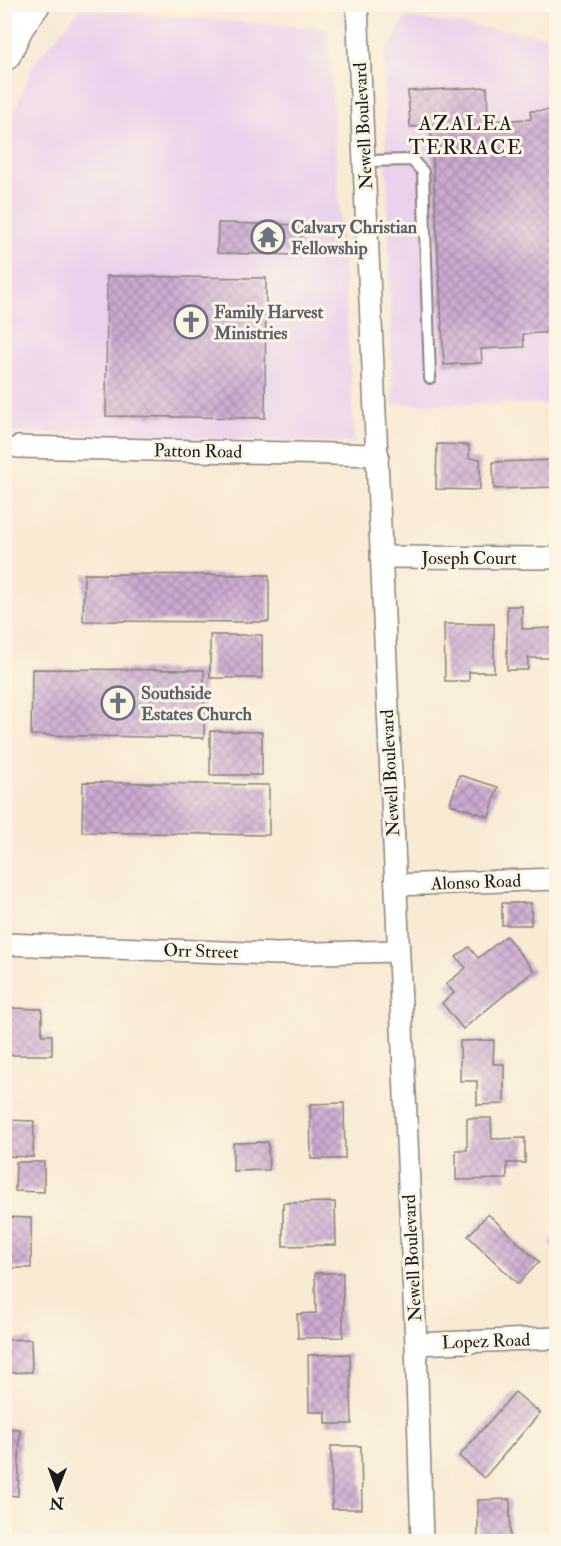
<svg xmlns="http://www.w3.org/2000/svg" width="561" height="1546" font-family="'IM FELL Double Pica',serif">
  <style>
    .built { fill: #ead1ec }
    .building { fill: url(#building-cross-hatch) }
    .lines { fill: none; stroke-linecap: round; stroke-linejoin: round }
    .service-casing { stroke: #8a8378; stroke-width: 14 }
    .minor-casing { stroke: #8a8378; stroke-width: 24 }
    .trunk-casing { stroke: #8a8378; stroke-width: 36 }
    .service { stroke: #fff; stroke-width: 10 }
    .minor { stroke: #fff; stroke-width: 21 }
    .trunk { stroke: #fff; stroke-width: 33 }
    .labels { text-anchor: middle; stroke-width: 6; stroke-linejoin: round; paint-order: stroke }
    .street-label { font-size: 18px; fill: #1c1c1c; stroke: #fcf5e5 }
    .worship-label { font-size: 18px; font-weight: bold; fill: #5b616d; stroke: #fcf5e5; text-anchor: start }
    .quarter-label { font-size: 21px; letter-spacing: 1.5px; fill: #1c1c1c; stroke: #fcf5e5 }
  </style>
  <defs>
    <pattern id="building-cross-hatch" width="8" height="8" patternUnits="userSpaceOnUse" patternTransform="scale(1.5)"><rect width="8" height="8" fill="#ccabd2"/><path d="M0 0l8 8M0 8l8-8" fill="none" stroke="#a58aaa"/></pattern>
  </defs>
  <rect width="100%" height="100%" fill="#fcf5e5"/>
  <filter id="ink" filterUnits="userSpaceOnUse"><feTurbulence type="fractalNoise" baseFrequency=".0167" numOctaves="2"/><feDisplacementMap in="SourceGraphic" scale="12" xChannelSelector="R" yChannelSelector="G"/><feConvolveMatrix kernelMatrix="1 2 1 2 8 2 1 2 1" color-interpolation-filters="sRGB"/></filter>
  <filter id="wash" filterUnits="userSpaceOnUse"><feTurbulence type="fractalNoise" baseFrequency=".008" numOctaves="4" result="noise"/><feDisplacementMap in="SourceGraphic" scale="24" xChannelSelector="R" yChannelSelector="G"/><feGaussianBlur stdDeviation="1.35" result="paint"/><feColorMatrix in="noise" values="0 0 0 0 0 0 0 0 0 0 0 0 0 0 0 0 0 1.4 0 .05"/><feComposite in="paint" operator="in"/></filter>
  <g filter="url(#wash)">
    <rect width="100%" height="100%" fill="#f8ead3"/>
    <g class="built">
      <polygon points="81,9 328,29 355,443 5,432 7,130 35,61"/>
      <polygon points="406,18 556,37 556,404 393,404 384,56"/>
    </g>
    <g id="blocks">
      <g class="building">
        <polygon points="487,87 488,121 531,119 530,111 556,110 556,332 523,334 524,347 481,349 482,363 444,365 431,126 410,127 408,91"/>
        <polygon points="218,223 301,225 300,255 217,253"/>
        <polygon points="107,276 266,278 265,418 106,416"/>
        <polygon points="437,444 469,445 469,458 480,459 480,490 436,489"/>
        <polygon points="556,460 556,487 494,489 493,462"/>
        <polygon points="84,574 269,575 269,622 83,621"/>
        <polygon points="507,606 522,606 522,629 556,628 556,658 528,658 528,670 507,670"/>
        <polygon points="444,624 494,624 494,672 469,672 469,681 445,681"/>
        <rect x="210" y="635" width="52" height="43"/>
        <polygon points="32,669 204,670 204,738 31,735"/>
        <polygon points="210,731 262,732 262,775 210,775"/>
        <polygon points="459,775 498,787 489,817 450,804"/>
        <polygon points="83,782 269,785 269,835 82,832"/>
        <rect x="502" y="903" width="29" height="22"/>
        <polygon points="506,936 534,971 463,1029 442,1003 454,993 446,984 466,968 456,957 469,947 478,958"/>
        <polygon points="10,1008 42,1009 42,1035 52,1035 52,1055 9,1055"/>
        <polygon points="494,1040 493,1064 504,1064 504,1104 477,1105 477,1081 460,1081 460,1041"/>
        <polygon points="344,1103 345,1159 311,1159 310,1104"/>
        <polygon points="467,1118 491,1118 492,1139 525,1138 525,1163 507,1163 507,1179 456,1180 456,1150 467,1150"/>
        <polygon points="4,1120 34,1121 33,1157 4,1156"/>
        <polygon points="268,1142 269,1170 233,1171 233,1143"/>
        <polygon points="16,1162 44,1162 44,1192 15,1191"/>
        <polygon points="335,1202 336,1245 283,1246 283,1203"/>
        <polygon points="488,1214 539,1262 518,1284 468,1236"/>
        <polygon points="4,1217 31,1218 31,1268 4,1268"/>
        <polygon points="556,1238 556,1255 550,1241"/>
        <polygon points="315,1273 343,1273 343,1337 298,1338 297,1314 316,1313"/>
        <polygon points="31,1339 32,1372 4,1373 4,1340"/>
        <polygon points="350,1354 352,1424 326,1424 326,1412 309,1412 308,1355"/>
        <polygon points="515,1392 540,1413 484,1478 459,1456"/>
        <polygon points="4,1428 20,1429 18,1496 4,1495"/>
        <polygon points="331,1446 361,1446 362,1509 332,1509"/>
        <polygon points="510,1499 510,1542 478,1542 478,1500"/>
      </g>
    </g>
  </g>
  <g filter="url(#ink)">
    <use href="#blocks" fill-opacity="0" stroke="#8a8378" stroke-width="1.5"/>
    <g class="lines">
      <g class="service-casing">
        <polyline id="service" points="364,161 412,160 423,172 430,378"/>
      </g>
      <g class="minor-casing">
        <g id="minor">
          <polyline points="357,4 416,1344 422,1542"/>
          <polyline points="18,447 378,455"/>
          <polyline points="381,557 556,558"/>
          <polyline points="396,885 556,879"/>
          <polyline points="4,944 277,954 398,951"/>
          <polyline points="416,1344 556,1338"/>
        </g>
      </g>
      <g class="trunk-casing">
        <polyline id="trunk" points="4,54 17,26 33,4"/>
      </g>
      <use href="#service" class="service"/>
      <use href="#minor" class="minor"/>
      <use href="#trunk" class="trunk"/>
    </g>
  </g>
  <defs>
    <g id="temple-ring" transform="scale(1.725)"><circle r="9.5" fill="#fcf5e5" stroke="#6b7280" stroke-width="1.5"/><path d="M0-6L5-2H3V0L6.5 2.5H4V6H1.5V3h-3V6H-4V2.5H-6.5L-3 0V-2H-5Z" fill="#6b7280"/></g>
    <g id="church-ring" transform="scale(1.725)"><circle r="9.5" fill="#fcf5e5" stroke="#6b7280" stroke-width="1.5"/><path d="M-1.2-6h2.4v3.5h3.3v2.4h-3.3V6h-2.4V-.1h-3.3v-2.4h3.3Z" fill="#6b7280"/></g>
  </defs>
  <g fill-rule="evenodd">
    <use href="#temple-ring" x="268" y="237"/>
    <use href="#church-ring" x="191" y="322"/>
    <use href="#church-ring" x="118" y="703"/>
  </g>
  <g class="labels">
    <g class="street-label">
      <text transform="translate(363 126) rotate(-93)" y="6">Newell Boulevard</text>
      <text transform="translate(198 451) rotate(1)" y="6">Patton Road</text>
      <text x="469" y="564">Joseph Court</text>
      <text transform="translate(390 773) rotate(-93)" y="6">Newell Boulevard</text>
      <text transform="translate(476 882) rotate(-2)" y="6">Alonso Road</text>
      <text transform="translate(201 951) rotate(2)" y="6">Orr Street</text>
      <text transform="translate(412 1258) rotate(-93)" y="6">Newell Boulevard</text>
      <text transform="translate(486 1341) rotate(-2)" y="6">Lopez Road</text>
    </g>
    <g class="worship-label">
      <text x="291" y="233">Calvary Christian<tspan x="291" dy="21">Fellowship</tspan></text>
      <text x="214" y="318">Family Harvest<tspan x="214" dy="21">Ministries</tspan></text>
      <text x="141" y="699">Southside<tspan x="141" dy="21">Estates Church</tspan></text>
    </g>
    <g class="quarter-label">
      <text x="466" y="130">AZALEA<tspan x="466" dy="24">TERRACE</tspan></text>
    </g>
  </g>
  <rect width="561" height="1546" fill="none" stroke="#fcf5e5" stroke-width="24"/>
  <g transform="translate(57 1489) rotate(181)" stroke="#fcf5e5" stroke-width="4.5" paint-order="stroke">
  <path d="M0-4.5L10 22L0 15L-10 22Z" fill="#1c1c1c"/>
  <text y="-9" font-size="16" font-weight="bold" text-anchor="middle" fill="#1c1c1c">N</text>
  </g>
</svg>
